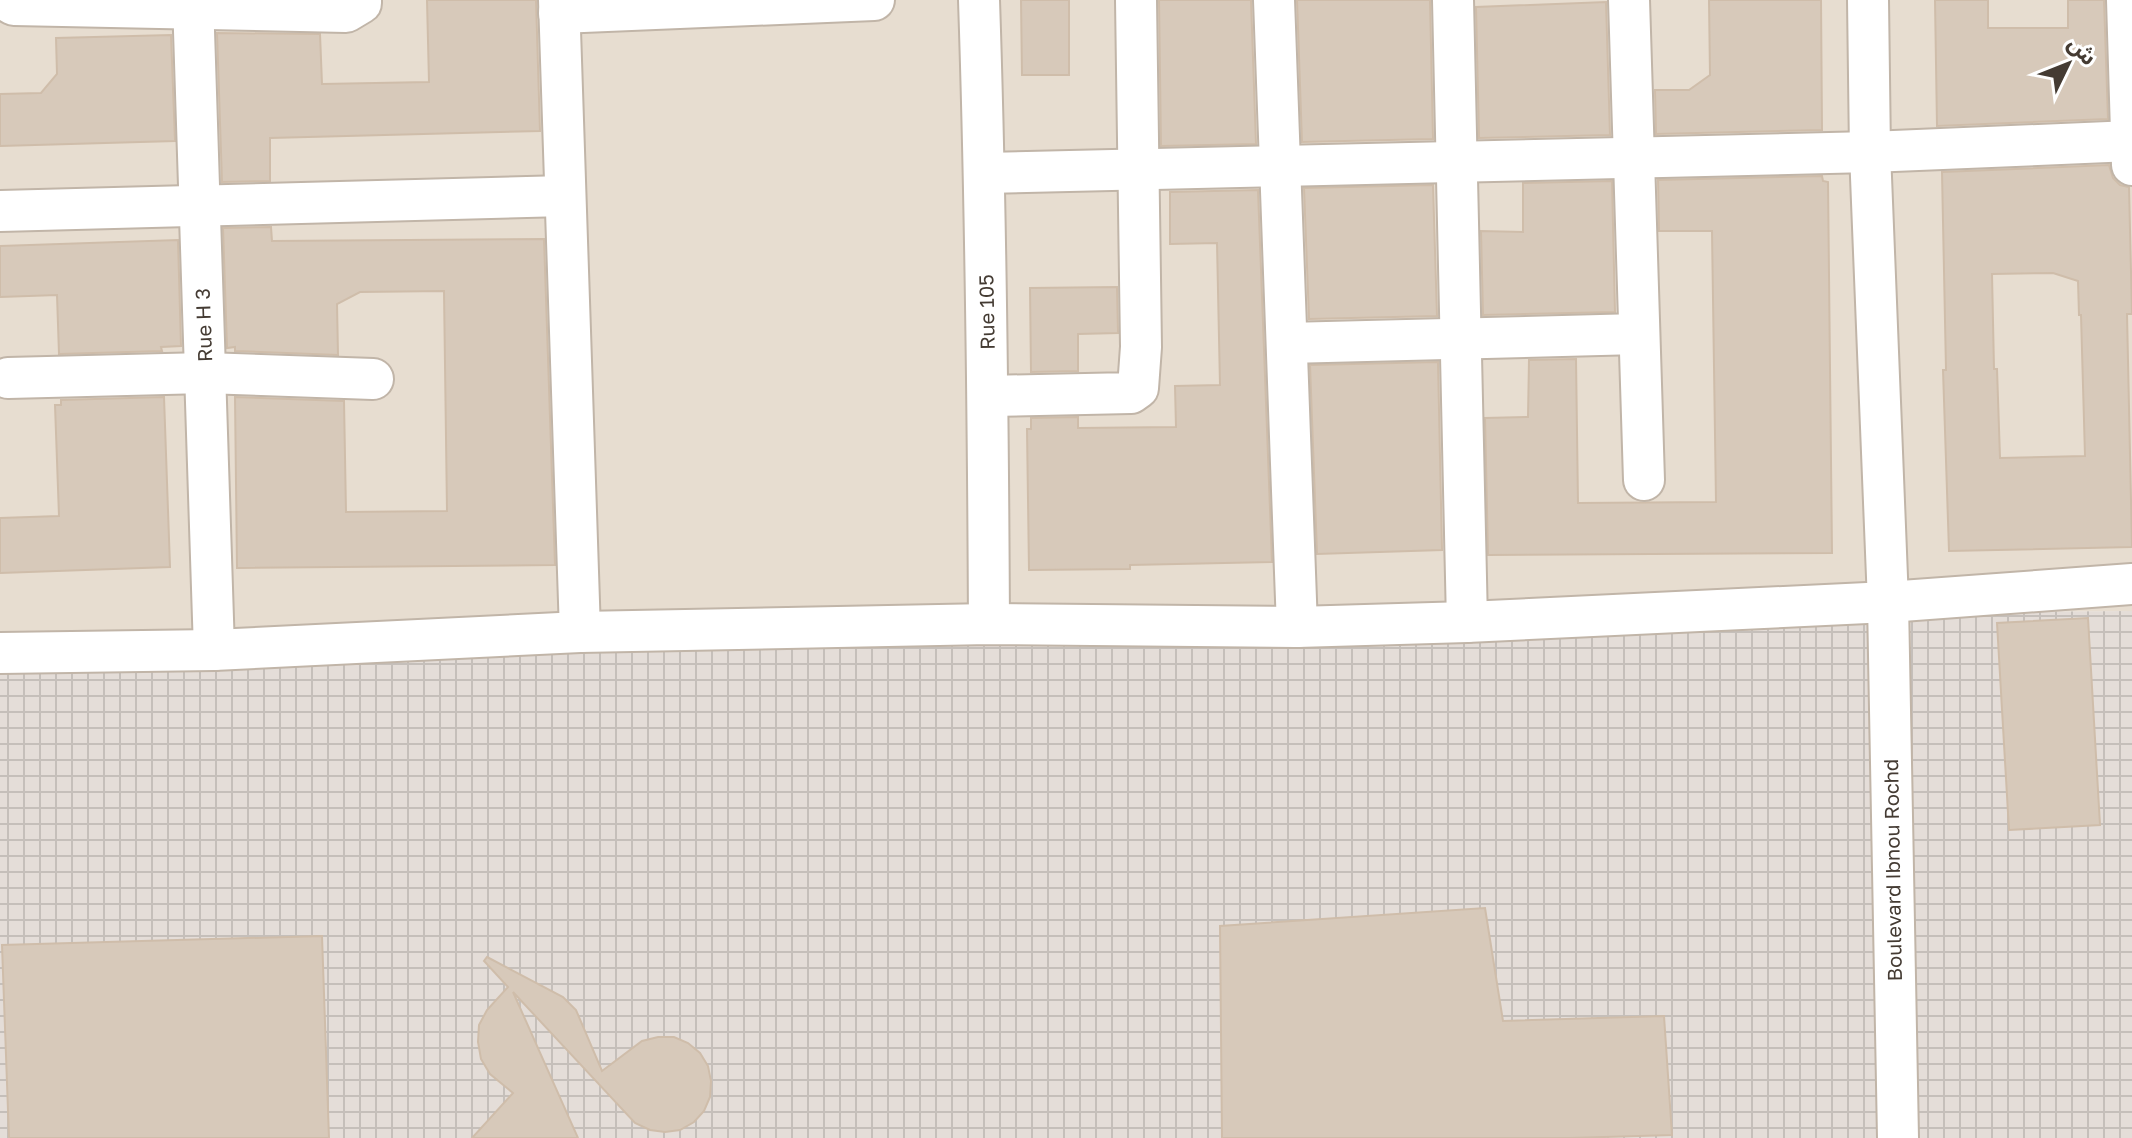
<svg xmlns="http://www.w3.org/2000/svg" width="2132" height="1138" font-family="'Golos Text','Noto Sans Arabic',sans-serif">
  <style>
    .residential { fill: #e7ddd0 }
    .industrial { fill: url(#industrial-grid) }
    .building { fill: #d7c9ba; stroke: #cfbdaa; stroke-width: 2; fill-rule: evenodd }
    .lines { fill: none; stroke-linecap: round; stroke-linejoin: round }
    .minor-casing { stroke: #c1b5a8; stroke-width: 44 }
    .minor { stroke: #fff; stroke-width: 40 }
    .labels { text-anchor: middle; stroke-width: 7; stroke-linejoin: round; paint-order: stroke }
    .street-label { font-size: 20px; fill: #443b33; stroke: #fff }
  </style>
  <defs>
    <pattern id="industrial-grid" width="8" height="8" patternUnits="userSpaceOnUse" patternTransform="scale(2)"><rect width="8" height="8" fill="#e4ddd8"/><path d="M0 4h8M4 0v8" fill="none" stroke="#c5bfba"/></pattern>
  </defs>
  <rect width="100%" height="100%" fill="#f2ece2"/>
  <polygon class="residential" points="0,0 2132,0 2132,611 1857,613 0,661"/>
  <polygon class="industrial" points="2132,611 2132,1138 0,1138 0,661 1857,613"/>
  <g class="building">
    <polygon points="427,0 536,0 540,131 270,138 270,181 222,182 217,33 320,34 322,84 429,82"/>
    <polygon points="1021,0 1069,0 1069,75 1022,75"/>
    <polygon points="1159,0 1251,0 1256,144 1161,146"/>
    <polygon points="1297,0 1430,0 1433,139 1302,142"/>
    <polygon points="1709,0 1821,0 1822,130 1656,134 1655,90 1689,90 1710,75"/>
    <polygon points="1935,0 1988,0 1988,28 2068,28 2068,0 2104,0 2108,119 1937,126"/>
    <polygon points="1606,2 1610,135 1479,138 1476,7"/>
    <polygon points="171,35 175,141 0,146 0,94 41,93 57,74 56,38"/>
    <path d="M2109,165L2113,178L2120,185L2129,187L2132,314H2127L2132,547L1949,551L1943,370H1946L1942,172ZM2053,273L2078,281L2079,315H2081L2085,456L2000,458L1997,369H1994L1992,274Z"/>
    <polygon points="1822,176 1823,181 1828,182 1832,553 1488,555 1485,418 1528,417 1529,360 1576,359 1578,503 1716,502 1712,231 1659,231 1658,180"/>
    <polygon points="1612,181 1615,312 1483,315 1481,231 1523,232 1523,183"/>
    <polygon points="1433,185 1437,316 1309,319 1304,188"/>
    <polygon points="1258,190 1272,562 1130,565 1130,569 1029,570 1027,429 1031,429 1031,418 1078,417 1078,428 1176,427 1175,386 1220,385 1217,243 1170,244 1170,192"/>
    <polygon points="271,227 272,241 544,239 555,565 237,568 235,397 344,401 346,512 447,511 444,291 360,292 337,304 338,355 235,351 235,347 227,348 223,228"/>
    <polygon points="178,240 181,346 161,347 162,351 59,354 57,295 0,297 0,246"/>
    <polygon points="1117,287 1118,333 1078,334 1078,371 1031,372 1030,288"/>
    <polygon points="1438,362 1442,550 1317,554 1310,365"/>
    <polygon points="164,397 170,567 0,573 0,518 59,516 55,405 61,405 61,400"/>
    <polygon points="2088,618 2100,825 2009,830 1997,623"/>
    <polygon points="1485,908 1503,1021 1664,1016 1672,1135 1570,1138 1222,1138 1220,926"/>
    <polygon points="322,936 329,1138 9,1138 2,945"/>
    <polygon points="487,957 563,997 576,1010 602,1071 642,1041 658,1037 674,1037 688,1043 700,1053 708,1066 711,1081 710,1097 704,1111 694,1122 680,1130 665,1132 650,1130 635,1123 513,992 578,1138 472,1138 513,1093 490,1074 481,1059 478,1042 479,1025 487,1010 508,987 484,961"/>
  </g>
  <g class="lines">
    <g class="minor-casing">
      <g id="minor">
        <polyline points="5,0 14,5 346,12 361,3 361,0"/>
        <polyline points="193,0 214,650"/>
        <polyline points="559,0 580,632"/>
        <path d="M979,0C986,208 988,416 989,624"/>
        <polyline points="1274,0 1297,627"/>
        <polyline points="1453,0 1467,622"/>
        <polyline points="1629,0 1644,480"/>
        <polyline points="1868,0 1870,152 1888,602 1898,1138"/>
        <polyline points="2127,0 2132,165"/>
        <polyline points="559,13 874,0"/>
        <polyline points="985,173 1870,152 2132,141"/>
        <polyline points="0,211 565,196"/>
        <polyline points="1287,343 1639,334"/>
        <polyline points="8,378 205,373 373,379"/>
        <polyline points="988,396 1131,393 1138,388 1141,347 1136,0"/>
        <polyline points="0,653 214,650 580,632 989,624 1297,627 1467,622 1888,602 2132,584"/>
      </g>
    </g>
    <use href="#minor" class="minor"/>
  </g>
  <g class="labels">
    <g class="street-label">
      <text transform="translate(987 312) rotate(-91)" y="7">Rue 105</text>
      <text transform="translate(204 325) rotate(-92)" y="7">Rue H 3</text>
      <text transform="translate(1893 870) rotate(-91)" y="7">Boulevard Ibnou Rochd</text>
    </g>
  </g>
  <g transform="translate(2068 64) rotate(47)" stroke="#ffffff" stroke-width="6" paint-order="stroke">
  <path d="M0-6L14 30L0 20L-14 30Z" fill="#443b33"/>
  <text y="-12" font-size="22" font-weight="bold" text-anchor="middle" fill="#443b33">ش</text>
  </g>
</svg>
